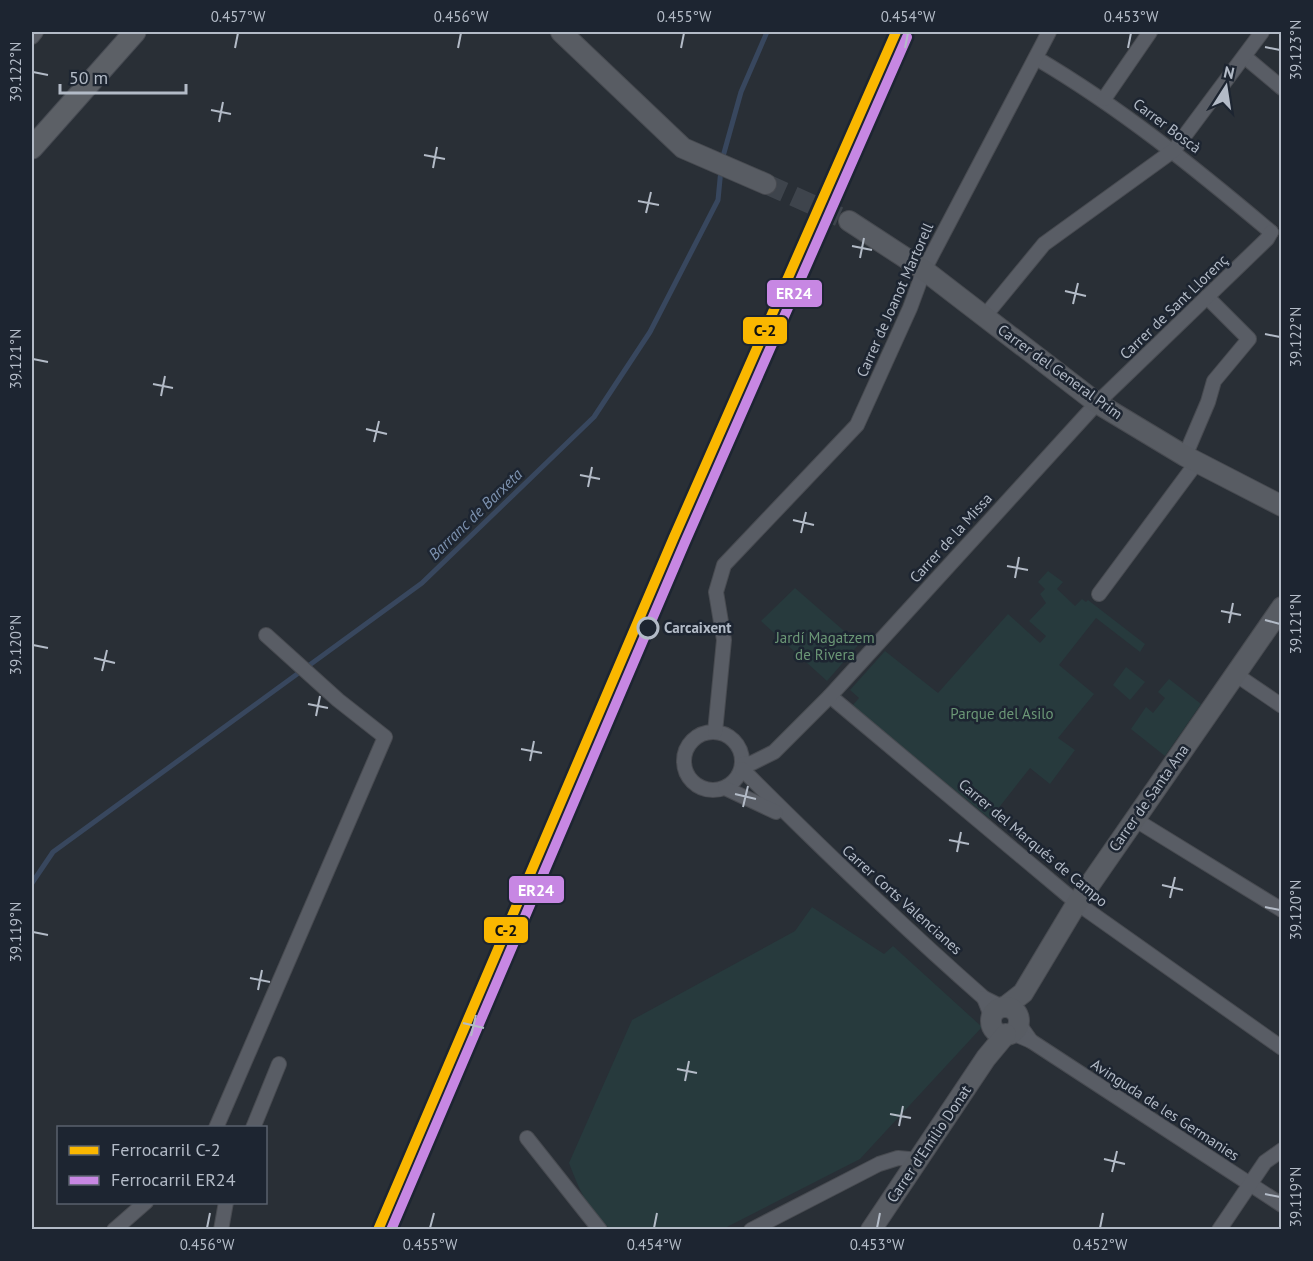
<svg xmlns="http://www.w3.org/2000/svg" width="1313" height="1261" font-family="'PT Sans',sans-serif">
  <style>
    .green { fill: #273a3d }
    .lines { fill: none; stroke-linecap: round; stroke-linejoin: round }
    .stream { stroke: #38475e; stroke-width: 5 }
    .secondary-tunnel { stroke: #3e444c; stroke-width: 20; stroke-dasharray: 20 10; stroke-linecap: butt }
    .street-casing { stroke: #484b51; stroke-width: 16 }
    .secondary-casing { stroke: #484b51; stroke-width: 22 }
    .primary-casing { stroke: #474b53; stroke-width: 23 }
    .street { stroke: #595d65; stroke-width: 14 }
    .secondary { stroke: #585c63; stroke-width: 20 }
    .primary { stroke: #5c6066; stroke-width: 21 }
    .rail-1-casing { stroke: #1d2531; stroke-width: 15 }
    .rail-2-casing { stroke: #1d2531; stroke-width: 15 }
    .rail-1 { stroke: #fab700; stroke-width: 10 }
    .rail-2 { stroke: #c787e3; stroke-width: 10 }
    .ticks { fill: none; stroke: #b3bbc7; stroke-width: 2 }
    .stop-dot { fill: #1d2531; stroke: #b3bbc7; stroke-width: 3 }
    .labels { text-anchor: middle; stroke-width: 5; stroke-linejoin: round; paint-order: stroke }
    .street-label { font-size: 15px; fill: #b3bbc7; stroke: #1d2531 }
    .stop-label { font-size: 15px; font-weight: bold; fill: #b3bbc7; stroke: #1d2531; text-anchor: start }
    .park-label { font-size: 15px; fill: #6b9776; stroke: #1d2531 }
    .water-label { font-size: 16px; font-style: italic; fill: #7c91ae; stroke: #1d2531 }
    .line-badge { stroke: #1d2531; stroke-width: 2 }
    .badge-label { font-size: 16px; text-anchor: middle; font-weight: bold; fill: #fff }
    .pale-badge-label { font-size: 16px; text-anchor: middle; font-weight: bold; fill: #111 }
    .neatline { fill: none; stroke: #b3bbc7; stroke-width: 2 }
    .ticks-label { font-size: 15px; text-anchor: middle; fill: #b3bbc7 }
  </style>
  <rect width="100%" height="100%" fill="#292f36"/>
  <g class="green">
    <polygon points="1048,571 1063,582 1057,589 1075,606 1082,599 1086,602 1088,600 1145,644 1140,652 1096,618 1059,665 1094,694 1058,738 1075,750 1050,784 1030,768 990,819 852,706 859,698 850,690 885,651 938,693 1008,614 1040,643 1046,636 1029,621 1046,603 1040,594 1045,589 1038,582"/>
    <polygon points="795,588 859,644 827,681 761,621"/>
    <polygon points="1126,667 1145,682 1130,700 1113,685"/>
    <polygon points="1169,679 1201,704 1165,756 1131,729 1146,707 1153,713 1165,698 1158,692"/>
    <path d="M812,907L884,954L893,946L982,1027L860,1159L723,1229H612C590,1218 578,1186 569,1163L632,1020L795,931Z"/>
  </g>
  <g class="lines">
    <g class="stream">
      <polyline points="722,160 741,92 767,32"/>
      <polyline points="32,883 53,852 422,583 594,417 650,332 718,200 721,169"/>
    </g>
    <polyline class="secondary-tunnel" points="766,184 849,221"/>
    <g class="street-casing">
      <g id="street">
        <polyline points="32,37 36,32"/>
        <polyline points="1245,57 1282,88"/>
        <path d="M1036,58C1121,108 1195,168 1271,232"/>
        <polyline points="1104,99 1150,32"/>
        <polyline points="984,317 1044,244 1174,150 1262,32"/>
        <polyline points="1185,456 1208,402 1214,381 1249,339 1207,297"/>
        <polyline points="1099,594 1197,462"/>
        <polyline points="1235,674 1282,706"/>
        <polyline points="830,696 1077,903 1282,1048"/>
        <circle cx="713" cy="761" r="29"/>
        <polyline points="715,732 724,640 716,592 724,565 857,425 910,308 924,270 1049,32"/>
        <polyline points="743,764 752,763 774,752 830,696 1097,403 1267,239 1271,232"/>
        <path d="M742,769C820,847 900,924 984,998L1002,1007"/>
        <polyline points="725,788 776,812"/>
        <polyline points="1134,819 1282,910"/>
        <polyline points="984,998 992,1018"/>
        <polyline points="1019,1024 1031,1041"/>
        <polyline points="1012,1033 1031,1041 1282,1205"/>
        <polyline points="216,1128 385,737 338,700 266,635"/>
        <polyline points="253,1128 279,1064"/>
        <polyline points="527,1138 600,1230"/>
        <polyline points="114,1230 146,1202"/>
        <polyline points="221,1230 226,1202"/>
        <polyline points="751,1230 879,1164 898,1158 920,1160"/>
        <polyline points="1219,1230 1265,1162 1282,1150"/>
      </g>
    </g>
    <g class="secondary-casing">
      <g id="secondary">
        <polyline points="561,32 683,148 766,184"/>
        <polyline points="849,221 924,270 1097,403 1185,456 1282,506"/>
        <polyline points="1005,1007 1023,993 1077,903 1282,607"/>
        <circle cx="1005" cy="1021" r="14"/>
        <polyline points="871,1230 986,1058 1006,1034"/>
      </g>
    </g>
    <g class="primary-casing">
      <polyline id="primary" points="32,148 135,32"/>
    </g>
    <use href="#street" class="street"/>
    <use href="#secondary" class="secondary"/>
    <use href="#primary" class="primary"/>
    <g class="rail-1-casing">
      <polyline id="rail-1" points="378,1230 674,537 896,32"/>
    </g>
    <g class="rail-2-casing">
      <polyline id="rail-2" points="391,1230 685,542 907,37"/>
    </g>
    <use href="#rail-1" class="rail-1"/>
    <use href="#rail-2" class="rail-2"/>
  </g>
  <path class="ticks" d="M1265,47L1280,50M235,48L238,33M458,48L461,33M681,48L684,33M905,48L908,33M1128,48L1131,33M33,72L48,75M211,110L231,114M219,122L223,102M424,155L445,159M433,168L437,147M638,201L659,205M646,213L651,192M852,246L872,250M860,258L864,238M1065,291L1086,296M1073,304L1078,283M1265,334L1280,337M33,359L48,362M153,384L173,388M161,396L165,376M366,429L387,434M374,442L379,421M580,475L600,479M588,487L592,467M793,520L814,525M801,533L806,512M1007,566L1028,570M1015,578L1019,557M1221,611L1241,615M1265,620L1280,624M1229,623L1233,603M33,645L48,648M94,658L115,663M102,671L107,650M308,704L328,708M316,716L320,696M521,749L542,753M530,761L534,741M735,794L756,799M743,807L748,786M949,840L969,844M957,852L961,832M1162,885L1183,890M1170,898L1175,877M1265,907L1280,910M33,932L48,935M250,978L270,982M258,990L262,970M463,1023L484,1028M471,1036L476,1015M677,1069L697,1073M685,1081L689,1061M890,1114L911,1118M899,1126L903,1106M1104,1159L1125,1164M1112,1172L1117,1151M1265,1194L1280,1197M207,1228L210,1213M430,1228L434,1213M654,1228L657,1213M877,1228L880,1213M1100,1228L1103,1213"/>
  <circle class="stop-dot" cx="648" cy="628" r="10"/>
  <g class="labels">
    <g class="street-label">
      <text transform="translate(1167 126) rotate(37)" y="5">Carrer Boscà</text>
      <text transform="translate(895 300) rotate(-66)" y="5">Carrer de Joanot Martorell</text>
      <text transform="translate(1174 307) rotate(-44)" y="5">Carrer de Sant Llorenç</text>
      <text transform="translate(1060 372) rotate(36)" y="5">Carrer del General Prim</text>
      <text transform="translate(951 538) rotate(-48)" y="5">Carrer de la Missa</text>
      <text transform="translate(1149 798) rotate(-55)" y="5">Carrer de Santa Ana</text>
      <text transform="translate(1033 843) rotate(40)" y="5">Carrer del Marqués de Campo</text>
      <text transform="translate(902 900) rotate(42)" y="5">Carrer Corts Valencianes</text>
      <text transform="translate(1165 1110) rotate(33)" y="5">Avinguda de les Germanies</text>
      <text transform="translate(929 1144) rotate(-56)" y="5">Carrer d'Emilio Donat</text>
    </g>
    <g class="stop-label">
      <text x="664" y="633">Carcaixent</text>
    </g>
    <g class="park-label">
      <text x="825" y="643">Jardí Magatzem<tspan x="825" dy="17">de Rivera</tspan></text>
      <text x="1002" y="719">Parque del Asilo</text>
    </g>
    <g class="water-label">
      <text transform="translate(475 514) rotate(-44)" y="6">Barranc de Barxeta</text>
    </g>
  </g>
  <g class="line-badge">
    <rect x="766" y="279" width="57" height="29" rx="6" fill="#c787e3"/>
    <rect x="742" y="316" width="46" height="29" rx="6" fill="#fab700"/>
    <rect x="508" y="875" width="57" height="29" rx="6" fill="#c787e3"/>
    <rect x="483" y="916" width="46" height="28" rx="6" fill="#fab700"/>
  </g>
  <g class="badge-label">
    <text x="794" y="299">ER24</text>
    <text x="536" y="896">ER24</text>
  </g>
  <g class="pale-badge-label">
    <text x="765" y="336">C-2</text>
    <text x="506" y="936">C-2</text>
  </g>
  <rect width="1313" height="1261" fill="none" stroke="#1d2531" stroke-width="66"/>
  <rect x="57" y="1126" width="210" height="78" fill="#1d2531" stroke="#59616d" stroke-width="1.5"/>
  <rect x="69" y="1146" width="30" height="9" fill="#fab700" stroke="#59616d" stroke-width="1.5"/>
  <text x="111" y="1156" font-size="18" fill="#b3bbc7">Ferrocarril C-2</text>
  <rect x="69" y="1176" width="30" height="9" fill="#c787e3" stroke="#59616d" stroke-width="1.5"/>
  <text x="111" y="1186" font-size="18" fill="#b3bbc7">Ferrocarril ER24</text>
  <g transform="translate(1226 87) rotate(12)" stroke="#1d2531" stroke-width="4.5" paint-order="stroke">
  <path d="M0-4.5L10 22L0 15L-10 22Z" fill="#b3bbc7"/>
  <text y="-9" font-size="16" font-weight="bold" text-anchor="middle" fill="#b3bbc7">N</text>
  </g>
  <path d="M60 84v9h126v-9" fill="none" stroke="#b3bbc7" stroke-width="3"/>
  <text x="69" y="84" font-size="18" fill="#b3bbc7" stroke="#1d2531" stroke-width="4.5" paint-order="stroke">50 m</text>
  <rect x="33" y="33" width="1247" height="1195" class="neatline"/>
  <g class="ticks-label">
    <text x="238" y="22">0.457°W</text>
    <text x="461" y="22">0.456°W</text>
    <text x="684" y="22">0.455°W</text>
    <text x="908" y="22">0.454°W</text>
    <text x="1131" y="22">0.453°W</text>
    <text transform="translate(1296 50) rotate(-90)" y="5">39.123°N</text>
    <text transform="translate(16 72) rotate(-90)" y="5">39.122°N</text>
    <text transform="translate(1296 337) rotate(-90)" y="5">39.122°N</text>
    <text transform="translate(16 359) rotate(-90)" y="5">39.121°N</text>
    <text transform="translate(1296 624) rotate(-90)" y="5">39.121°N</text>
    <text transform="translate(16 645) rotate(-90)" y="5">39.120°N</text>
    <text transform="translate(1296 910) rotate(-90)" y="5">39.120°N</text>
    <text transform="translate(16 932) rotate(-90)" y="5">39.119°N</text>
    <text transform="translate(1296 1197) rotate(-90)" y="5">39.119°N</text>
    <text x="207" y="1250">0.456°W</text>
    <text x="430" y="1250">0.455°W</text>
    <text x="654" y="1250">0.454°W</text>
    <text x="877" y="1250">0.453°W</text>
    <text x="1100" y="1250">0.452°W</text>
  </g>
</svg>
